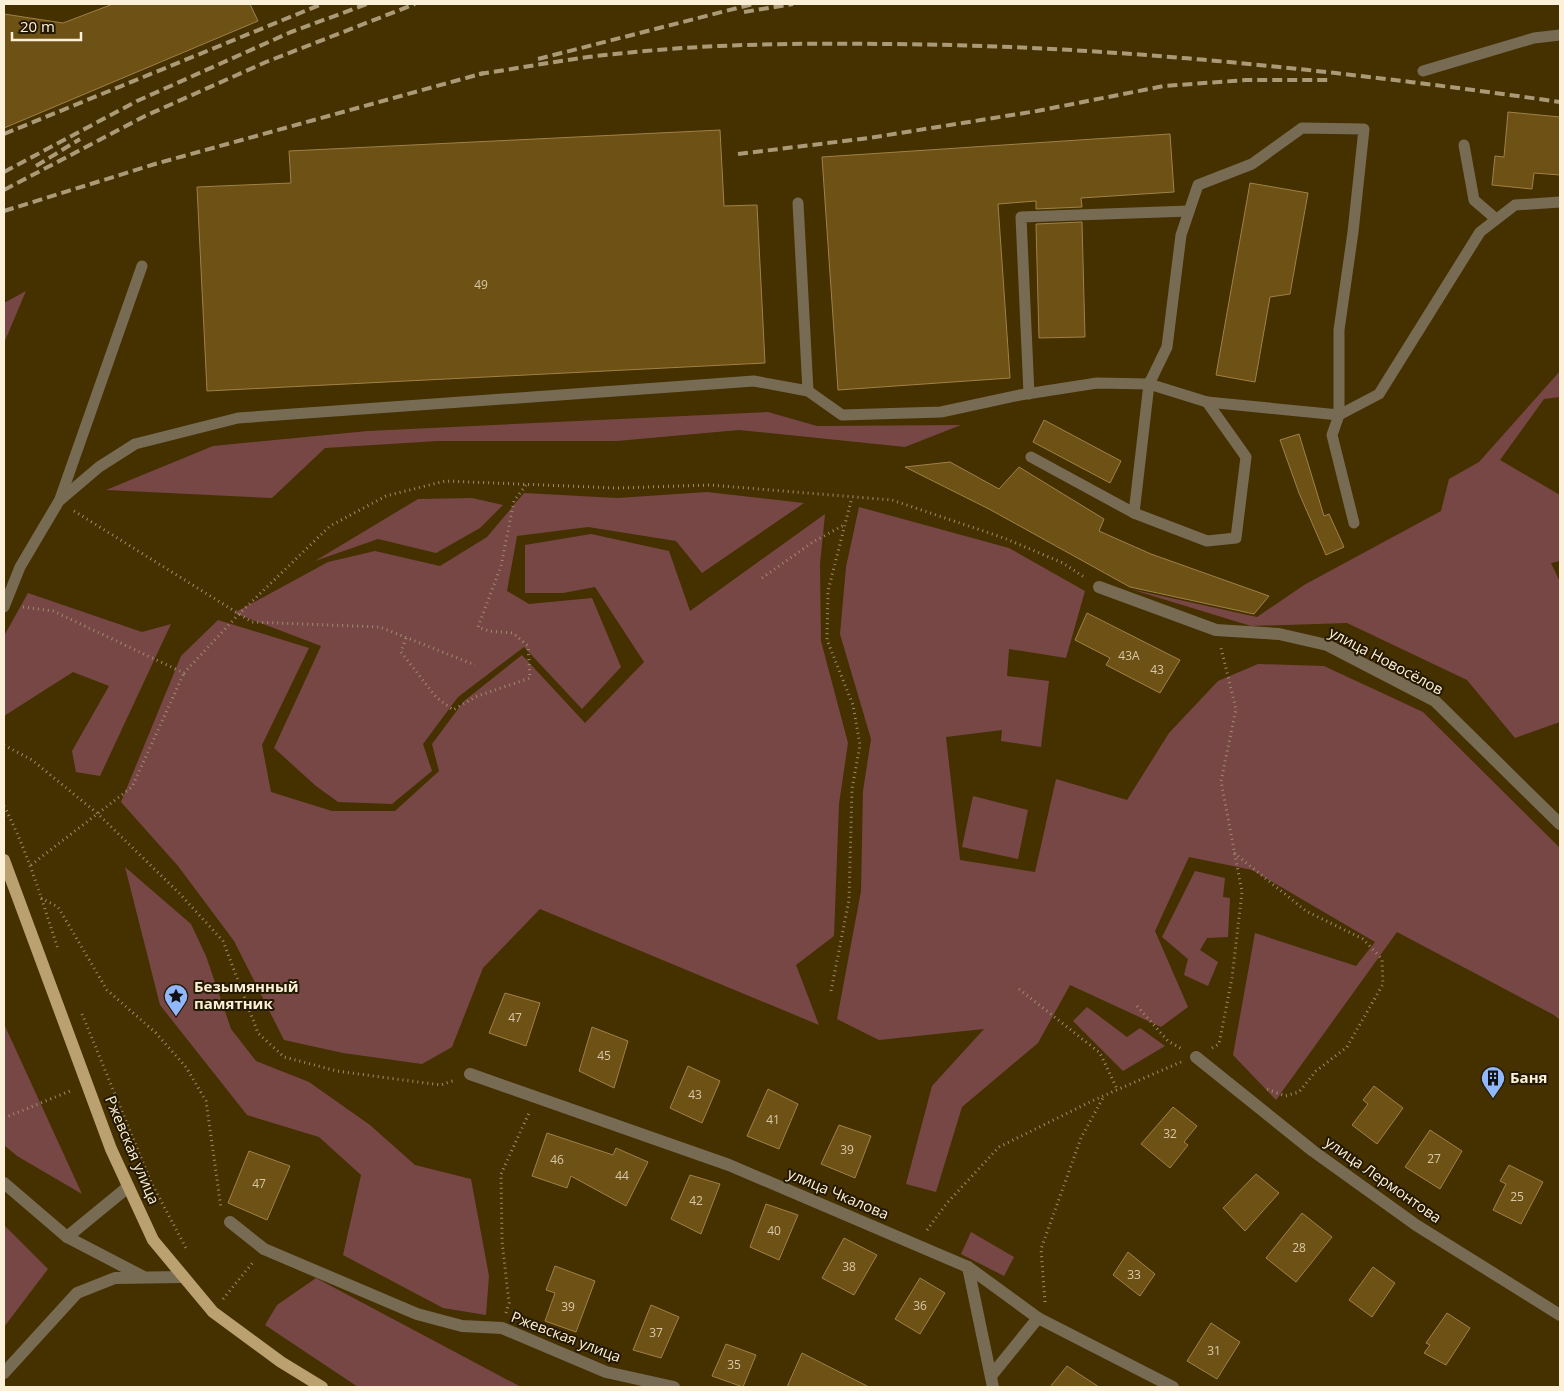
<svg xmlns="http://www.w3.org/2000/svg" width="1564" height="1391" font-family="'Open Sans',sans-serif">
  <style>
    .green { fill: #774746 }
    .building { fill: #6e5114; stroke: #a08146 }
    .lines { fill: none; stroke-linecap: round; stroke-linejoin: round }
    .path { stroke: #9e8d69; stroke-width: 3; stroke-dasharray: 1 4; stroke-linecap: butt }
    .lane { stroke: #786b54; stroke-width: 11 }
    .street { stroke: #786b54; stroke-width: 12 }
    .primary { stroke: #bca170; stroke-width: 12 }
    .rail { stroke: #aa9a77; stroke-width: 4; stroke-dasharray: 10 5; stroke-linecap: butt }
    .labels { text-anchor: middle; stroke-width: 4; stroke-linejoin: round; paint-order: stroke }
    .number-label { font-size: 12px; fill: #d9c8a7 }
    .street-label { font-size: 15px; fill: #fdf0d8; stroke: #251902 }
    .poi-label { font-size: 15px; font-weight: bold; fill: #fdf0d8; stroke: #251902; text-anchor: start }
  </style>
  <rect width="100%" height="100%" fill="#453000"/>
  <g class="green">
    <polygon points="26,291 4,343 4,303"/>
    <polygon points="1560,371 1560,397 1544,399 1500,460 1560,495 1560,561 1551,563 1560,582 1560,722 1515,738 1467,680 1347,623 1251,626 1130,589 1257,617 1304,585 1441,511 1449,479 1479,462"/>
    <polygon points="768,412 817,426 961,425 905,447 739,430 617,441 438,441 325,448 272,498 106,490 213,446 368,431"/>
    <polygon points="707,492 804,503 702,573 676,541 588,527 517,536 507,591 529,604 592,598 621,667 582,709 524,647 458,697 423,744 432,771 392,804 338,802 316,786 274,748 321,646 234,613 328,562 375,551 440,566 487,537 524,493 617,498"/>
    <polygon points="472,498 503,505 480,528 436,553 378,539 315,561 418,499"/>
    <polygon points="859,507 1009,548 1085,591 1066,658 1009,649 1007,676 1049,681 1041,747 1001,741 1002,730 946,737 960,860 1035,872 1056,779 1127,800 1169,733 1218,681 1258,664 1324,666 1423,712 1560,848 1560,1020 1554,1015 1397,932 1276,1100 1233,1055 1255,933 1356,966 1375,942 1252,870 1189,857 1155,931 1188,1007 1161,1027 1070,985 1038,1043 962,1107 936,1192 906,1184 932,1086 984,1029 879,1040 837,1019 861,891 863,791 871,739 840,634 846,567"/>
    <polygon points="825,514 820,564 821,641 848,743 839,804 834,936 796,965 819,1025 540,909 483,968 452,1047 422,1064 343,1053 284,1040 234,941 178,866 121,802 181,656 218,620 309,648 262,745 271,792 332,811 395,811 439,771 432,744 464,701 522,655 585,723 644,662 595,587 563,593 525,593 525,545 591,534 669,551 690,611"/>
    <polygon points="28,593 142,632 171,624 100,776 76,772 72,751 109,686 73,672 4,716 4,636"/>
    <polygon points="973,796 1028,810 1018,859 962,847"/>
    <polygon points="125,867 191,924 206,956 231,1029 256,1061 309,1082 370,1125 415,1165 471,1179 489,1276 486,1315 443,1308 343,1255 361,1175 319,1137 247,1115 160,1005"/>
    <polygon points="1195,871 1225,878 1223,897 1230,898 1228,937 1207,938 1200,950 1218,962 1208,986 1184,975 1188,959 1162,937"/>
    <polygon points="1087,1007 1127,1037 1140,1028 1165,1046 1123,1071 1073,1021"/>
    <polygon points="4,1023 4,1024 82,1194 17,1156 4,1145"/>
    <polygon points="4,1225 48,1269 4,1327"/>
    <polygon points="971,1232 1014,1257 1004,1276 961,1254"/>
    <polygon points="316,1278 521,1387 358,1387 265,1325 277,1305"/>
  </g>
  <g class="building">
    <polygon points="113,4 250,4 258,21 4,128 4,14 63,23"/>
    <polygon points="1508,112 1560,117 1560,175 1534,173 1532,189 1492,185 1495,156 1504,157"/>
    <polygon points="720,130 724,206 757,205 765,363 207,391 197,187 291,183 289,151"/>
    <polygon points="1170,134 1174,192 1081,198 1082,207 1036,209 1036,201 998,204 1010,378 838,390 822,157"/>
    <polygon points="1250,183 1308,193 1290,294 1270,297 1255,382 1216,375"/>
    <polygon points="1082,222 1085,337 1039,338 1036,224"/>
    <polygon points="1044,420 1121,461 1110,483 1033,442"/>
    <polygon points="1299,434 1324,516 1329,514 1344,547 1326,555 1299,493 1280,440"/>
    <polygon points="950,462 999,489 1019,467 1104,519 1099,531 1151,554 1269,596 1254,614 1130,587 989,509 905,467"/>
    <polygon points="1087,613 1180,660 1160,693 1106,665 1110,658 1075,640"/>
    <polygon points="505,993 540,1003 526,1046 489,1033"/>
    <polygon points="592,1027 628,1041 614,1088 579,1071"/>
    <polygon points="688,1066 720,1081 702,1123 670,1108"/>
    <polygon points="1374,1086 1403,1108 1377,1144 1352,1125 1368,1104 1363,1100"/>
    <polygon points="768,1089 798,1104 779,1149 747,1136"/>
    <polygon points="1173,1107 1197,1126 1184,1142 1188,1145 1170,1168 1141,1144"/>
    <polygon points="839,1125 871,1136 855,1178 821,1164"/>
    <polygon points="1430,1130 1462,1151 1440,1189 1405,1167"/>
    <polygon points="547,1133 613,1155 616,1148 648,1162 626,1206 571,1176 567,1188 532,1176"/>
    <polygon points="249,1151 290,1166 267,1220 228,1203"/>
    <polygon points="1509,1165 1543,1182 1521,1224 1493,1210 1506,1184 1500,1181"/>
    <polygon points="1256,1174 1279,1193 1245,1231 1223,1208"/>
    <polygon points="690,1175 720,1184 701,1234 671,1219"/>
    <polygon points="766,1204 798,1215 779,1260 750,1247"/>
    <polygon points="1302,1213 1332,1237 1296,1282 1266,1258"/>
    <polygon points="844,1238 877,1255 854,1295 822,1278"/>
    <polygon points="1128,1252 1155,1274 1140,1296 1113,1275"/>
    <polygon points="555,1266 595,1281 576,1332 545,1321 555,1293 546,1290"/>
    <polygon points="1373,1267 1395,1283 1372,1317 1349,1300"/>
    <polygon points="920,1278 945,1293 920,1334 895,1319"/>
    <polygon points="651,1305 679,1317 661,1358 633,1350"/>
    <polygon points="1447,1313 1470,1328 1446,1365 1424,1353 1430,1345 1426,1343"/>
    <polygon points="1211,1323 1240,1342 1217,1379 1187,1361"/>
    <polygon points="726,1344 756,1355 743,1387 712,1376"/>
    <polygon points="802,1353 869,1387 787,1387"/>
    <polygon points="1067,1366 1099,1387 1050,1387"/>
  </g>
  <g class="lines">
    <g class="path">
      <polyline points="74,511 252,622 380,627 475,665"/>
      <polyline points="762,578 813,542 844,525"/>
      <polyline points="23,607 53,611 184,673 239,614 330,526 386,496 445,481 617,488 710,485 892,500 1004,538 1063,563 1084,577"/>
      <polyline points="406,638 401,652 436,697 453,710 475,697 530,678 528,646 513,633 489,631 478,627 501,566 514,501 526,485"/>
      <polyline points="4,745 32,760 97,813 179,893 223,941 258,1033 284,1057 337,1071 388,1078 441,1085 455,1080"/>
      <path d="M4,806C28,852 42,901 58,949"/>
      <polyline points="1234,853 1306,911 1363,939 1382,959 1383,984 1347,1047 1316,1071 1299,1092 1285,1096 1267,1089"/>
      <polyline points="31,865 132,787 184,673"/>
      <polyline points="41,898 58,907 107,990 156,1033 186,1067 206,1101 221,1208"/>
      <polyline points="1019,989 1100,1053 1117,1089"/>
      <polyline points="831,991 849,900 852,789 860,745 853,705 827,640 828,591 852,497"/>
      <polyline points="1137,1006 1168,1041 1182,1049"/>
      <polyline points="82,1014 151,1182 187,1250"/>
      <polyline points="1212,1048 1219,1044 1232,978 1242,892 1221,781 1236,709 1221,648"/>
      <polyline points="4,1118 70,1091"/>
      <polyline points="927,1230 947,1203 999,1147 1094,1100 1181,1062"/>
      <polyline points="223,1299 254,1261"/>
      <polyline points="1045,1302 1041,1249 1081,1138 1104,1096"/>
      <polyline points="506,1313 509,1303 502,1241 501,1174 529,1113"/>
    </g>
    <g class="lane">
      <polyline points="1423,71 1534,38 1560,35"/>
      <polyline points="1464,145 1474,200 1496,219"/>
      <polyline points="798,203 808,391"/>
      <polyline points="1029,394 1021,217 1189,211"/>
      <polyline points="1207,402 1339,415 1379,394 1480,232 1515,205 1560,202"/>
      <polyline points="60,499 142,266"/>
      <polyline points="1134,513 1149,384 1167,347 1181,235 1198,185 1252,164 1302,128 1364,129 1353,232 1339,330 1339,415 1332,435 1354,523"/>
      <polyline points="4,607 20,567 59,501 99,467 135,444 238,418 754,381 808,391 842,415 941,412 1020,395 1097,383 1149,384 1207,402 1246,457 1236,538 1207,541 1134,513 1031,457"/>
    </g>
    <g class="street">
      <polyline points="1099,587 1216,630 1279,634 1327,645 1435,701 1560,824"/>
      <polyline points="1196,1057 1313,1151 1416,1225 1560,1315"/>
      <polyline points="470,1074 729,1165 968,1267 1038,1318 1173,1387"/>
      <polyline points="4,1183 67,1237 142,1276"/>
      <polyline points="230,1222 264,1249 417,1314 462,1326 502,1328 606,1372 674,1387"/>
      <polyline points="67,1237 128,1187"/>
      <polyline points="968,1267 993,1387"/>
      <polyline points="4,1373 77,1293 115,1278 182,1277"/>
      <polyline points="991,1376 1038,1318"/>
    </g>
    <polyline class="primary" points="4,860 111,1149 153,1240 213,1312 281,1362 322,1387"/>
    <g class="rail">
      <polyline points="744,12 793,4"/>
      <polyline points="538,59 753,4"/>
      <path d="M479,74C528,67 576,57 625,53C710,44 796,43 881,44C1109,45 1335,70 1560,102"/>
      <polyline points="4,134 322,4"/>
      <polyline points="738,154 869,138 1037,111 1164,86 1246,80 1332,80"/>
      <polyline points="36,166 80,139"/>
      <polyline points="4,172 137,101 291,32 367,4"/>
      <polyline points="4,190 145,116 266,62 415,4"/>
      <polyline points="4,211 155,164 484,73"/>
    </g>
  </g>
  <defs>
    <g id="sight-pin" transform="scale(1.25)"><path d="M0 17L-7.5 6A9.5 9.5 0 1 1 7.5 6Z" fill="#91b8fd" stroke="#251902"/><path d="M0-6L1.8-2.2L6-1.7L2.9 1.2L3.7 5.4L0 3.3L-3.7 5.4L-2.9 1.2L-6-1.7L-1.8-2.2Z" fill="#111"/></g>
    <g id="building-pin" transform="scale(1.25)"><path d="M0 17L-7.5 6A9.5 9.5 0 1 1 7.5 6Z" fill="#91b8fd" stroke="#251902"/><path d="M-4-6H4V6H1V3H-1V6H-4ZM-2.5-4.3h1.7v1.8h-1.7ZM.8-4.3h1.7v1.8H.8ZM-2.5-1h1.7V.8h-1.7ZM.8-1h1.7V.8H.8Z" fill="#111"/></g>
  </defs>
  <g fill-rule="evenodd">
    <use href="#sight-pin" x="176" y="996"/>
    <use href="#building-pin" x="1493" y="1078"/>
  </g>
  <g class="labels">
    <g class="number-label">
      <text x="481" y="289">49</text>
      <text x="1129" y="660">43А</text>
      <text x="1157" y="674">43</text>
      <text x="515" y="1022">47</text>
      <text x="604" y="1060">45</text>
      <text x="695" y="1099">43</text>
      <text x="773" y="1124">41</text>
      <text x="1170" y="1138">32</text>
      <text x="847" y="1154">39</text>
      <text x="1434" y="1163">27</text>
      <text x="557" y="1164">46</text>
      <text x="622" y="1180">44</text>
      <text x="259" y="1188">47</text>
      <text x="1517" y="1201">25</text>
      <text x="696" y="1205">42</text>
      <text x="774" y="1235">40</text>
      <text x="1299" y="1252">28</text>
      <text x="849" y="1271">38</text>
      <text x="1134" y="1279">33</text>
      <text x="920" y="1310">36</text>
      <text x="568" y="1311">39</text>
      <text x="656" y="1337">37</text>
      <text x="1214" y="1355">31</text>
      <text x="734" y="1369">35</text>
    </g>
    <g class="street-label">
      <text transform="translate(1386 661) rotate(28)" y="5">улица Новосёлов</text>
      <text transform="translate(132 1150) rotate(67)" y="5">Ржевская улица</text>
      <text transform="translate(1383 1180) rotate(35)" y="5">улица Лермонтова</text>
      <text transform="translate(838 1194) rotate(23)" y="5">улица Чкалова</text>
      <text transform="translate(566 1337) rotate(21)" y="5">Ржевская улица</text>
    </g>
    <g class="poi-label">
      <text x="194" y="992">Безымянный<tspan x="194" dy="17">памятник</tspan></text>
      <text x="1510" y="1083">Баня</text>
    </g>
  </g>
  <rect width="1564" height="1391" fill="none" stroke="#fdf0d8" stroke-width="10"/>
  <path d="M12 32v8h69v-8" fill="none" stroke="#fdf0d8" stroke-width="2.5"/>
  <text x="20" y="32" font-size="15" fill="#fdf0d8" stroke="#251902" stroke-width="4" paint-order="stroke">20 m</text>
</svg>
